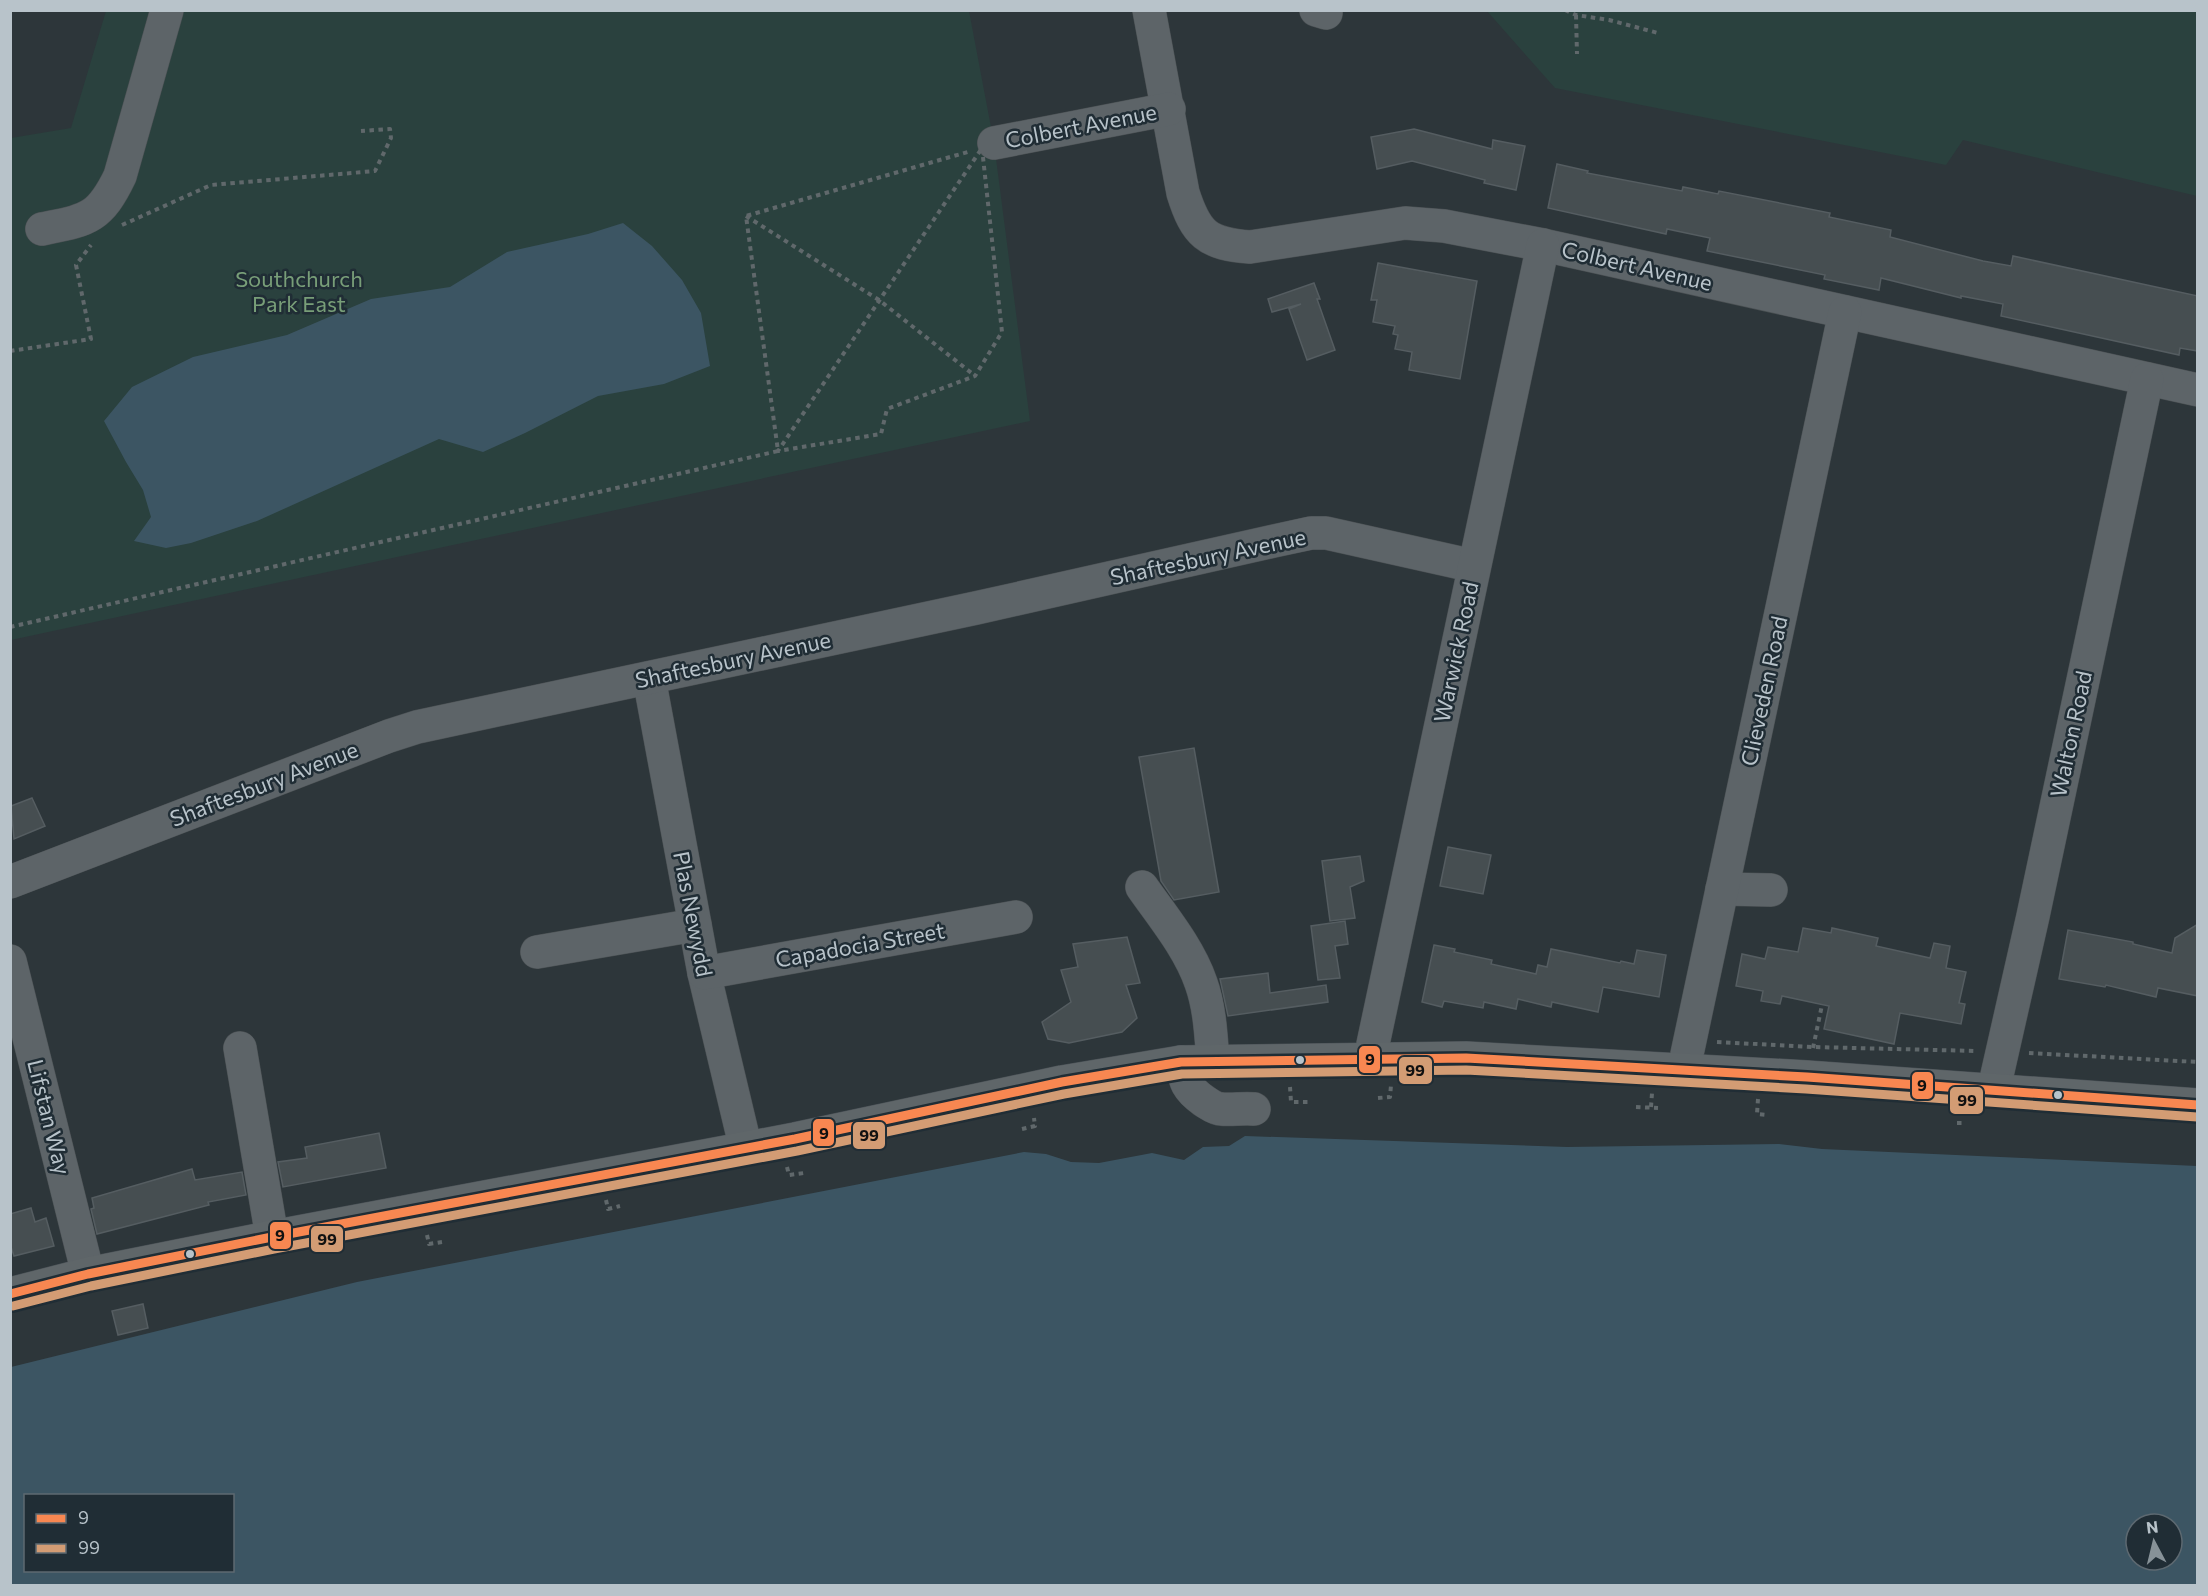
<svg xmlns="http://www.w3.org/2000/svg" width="2208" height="1596" font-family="Commissioner,sans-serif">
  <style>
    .green { fill: #2a413e }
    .water { fill: #3c5563; fill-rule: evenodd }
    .building { fill: #464e51; stroke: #555d61; stroke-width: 1.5 }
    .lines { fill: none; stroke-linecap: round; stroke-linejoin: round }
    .minor-casing { stroke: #4b5154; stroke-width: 34 }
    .major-casing { stroke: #4b5257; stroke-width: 34 }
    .path { stroke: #60686b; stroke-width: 4; stroke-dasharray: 4.5 4.5; stroke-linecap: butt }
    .minor { stroke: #5d6468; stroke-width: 33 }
    .major { stroke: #5f6669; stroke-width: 33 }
    .bus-1-casing { stroke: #202d35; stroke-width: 14 }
    .bus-2-casing { stroke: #202d35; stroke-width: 14 }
    .bus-1 { stroke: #f88751; stroke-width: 9 }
    .bus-2 { stroke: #d39c74; stroke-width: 9 }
    .bus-dot { fill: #b8c3ca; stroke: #202d35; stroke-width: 2 }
    .labels { text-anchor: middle; stroke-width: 5; stroke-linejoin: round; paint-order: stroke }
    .street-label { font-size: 22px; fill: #b8c3ca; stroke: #202d35 }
    .park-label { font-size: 22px; fill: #789e78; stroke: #202d35 }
    .line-badge { stroke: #202d35; stroke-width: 2 }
    .pale-badge-label { font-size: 16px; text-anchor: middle; font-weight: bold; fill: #111 }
  </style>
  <rect width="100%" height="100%" fill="#2d363a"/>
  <g class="green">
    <polygon points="106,11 969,11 994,143 1030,421 11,640 11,138 71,128"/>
    <polygon points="1487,11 2197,11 2197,196 1963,140 1946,165 1555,88"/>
  </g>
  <g class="water">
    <polygon points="623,223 652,246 682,280 701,313 710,366 664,384 598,396 525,433 483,452 439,439 257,521 191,543 166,548 134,541 151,517 143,490 126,462 104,421 132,387 193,357 287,335 371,299 450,287 507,252 588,234"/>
    <path d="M1245,1136L1567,1147L1779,1144L1822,1149L2197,1166V1585H11V1367L357,1282L1024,1152L1046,1154L1071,1162L1099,1163L1152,1153L1184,1160L1203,1147L1229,1146ZM26,1496H232V1570H26ZM2136,1524H2172V1560H2136Z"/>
  </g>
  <g class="building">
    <polygon points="1414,129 1492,149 1493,140 1525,146 1516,190 1484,183 1485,180 1412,161 1377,169 1371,137"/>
    <polygon points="1557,164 1588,171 1587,173 1682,191 1683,187 1718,194 1719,191 1830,213 1829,217 1891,230 1890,237 1983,261 2011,266 2013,256 2198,296 2198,351 2180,348 2179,355 2001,316 2003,304 1961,296 1961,298 1881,278 1879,290 1824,279 1825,275 1707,251 1710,238 1667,229 1666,234 1548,208"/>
    <polygon points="1378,263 1477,281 1460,379 1409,370 1412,352 1395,349 1398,335 1393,334 1395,326 1373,322 1377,300 1371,300"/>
    <polygon points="1314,283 1320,299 1317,299 1335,350 1307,360 1289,309 1301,304 1272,312 1268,299"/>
    <polygon points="1194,748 1219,892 1174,900 1161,881 1139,757"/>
    <polygon points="32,798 45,826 14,839 11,806"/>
    <polygon points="1448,847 1491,855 1483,894 1440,886"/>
    <polygon points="1360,856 1364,881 1350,887 1355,918 1330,921 1322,861"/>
    <polygon points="1345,921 1348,944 1335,946 1340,978 1318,980 1311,926"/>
    <polygon points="2198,924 2198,996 2158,988 2156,997 2106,985 2105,987 2059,979 2068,930 2133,942 2133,944 2172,953 2175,938"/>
    <polygon points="1803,928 1831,933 1832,928 1878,938 1876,946 1930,958 1934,943 1950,946 1946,968 1966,972 1959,1003 1965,1004 1961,1024 1900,1013 1894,1044 1824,1029 1829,1006 1782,996 1780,1004 1761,1001 1763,991 1736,986 1742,954 1765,959 1768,947 1798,952"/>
    <polygon points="1127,937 1140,983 1126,985 1137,1018 1122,1032 1069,1043 1048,1039 1042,1022 1071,1002 1061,970 1078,967 1073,944"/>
    <polygon points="1434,945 1455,949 1454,952 1492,960 1491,964 1536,974 1538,965 1547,967 1551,949 1620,963 1621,961 1634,964 1637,950 1666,955 1659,997 1603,987 1598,1012 1552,1002 1551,1007 1518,999 1516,1009 1484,1002 1483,1008 1444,1001 1442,1007 1422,1002"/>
    <polygon points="1268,973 1270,993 1326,985 1328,1002 1228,1016 1220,979"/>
    <polygon points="379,1133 386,1168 283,1187 278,1162 307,1158 305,1147"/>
    <polygon points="192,1169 195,1180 242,1172 246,1195 208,1202 209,1205 97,1234 91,1209 94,1208 92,1198"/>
    <polygon points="31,1208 35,1222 46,1218 54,1246 14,1256 10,1244 10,1214"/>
    <polygon points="143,1304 148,1328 118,1335 112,1311"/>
  </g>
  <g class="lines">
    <g class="minor-casing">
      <g id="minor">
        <path d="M1149,10L1183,193C1196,234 1207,244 1250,247L1405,223L1444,226L1543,245L2198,390"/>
        <polyline points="1316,10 1326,13"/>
        <polyline points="994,143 1169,109"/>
        <path d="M42,229C86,220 99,220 120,176L167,10"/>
        <polyline points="649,678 704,973 746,1149"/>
        <polyline points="10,882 389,736 417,727 976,608 1274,541 1311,533 1326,533 1474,566"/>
        <path d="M1142,887C1163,917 1189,948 1201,983C1210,1008 1211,1036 1213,1062"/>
        <polyline points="1722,889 1771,890"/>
        <polyline points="537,952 695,925"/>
        <polyline points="10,961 88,1274"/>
        <polyline points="704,973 1016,917"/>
        <polyline points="240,1048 272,1237"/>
        <polyline points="1372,1059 1373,1044 1543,245"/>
        <path d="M1181,1062C1185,1082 1187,1089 1204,1101C1209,1104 1215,1109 1221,1109C1232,1110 1243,1108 1254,1109"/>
        <polyline points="1686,1070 1687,1054 1845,312"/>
        <polyline points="1996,1090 1997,1075 2033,916 2147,379"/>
      </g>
    </g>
    <g class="major-casing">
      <polyline id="major" points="10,1294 88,1274 272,1237 795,1139 1062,1082 1181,1062 1466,1058 1807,1077 2198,1105"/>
    </g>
    <g class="path">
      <polyline points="1565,10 1576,15 1609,20 1658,33"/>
      <polyline points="1576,15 1577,54"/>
      <polygon points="982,148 1002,332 975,376 887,409 881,434 778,451"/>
      <polyline points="746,216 879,300 974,375"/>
      <polyline points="122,225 211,185 375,171 391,138 390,129 361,131"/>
      <polyline points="10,351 91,339 76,265 91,245"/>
      <polyline points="10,627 778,451 746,216 971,151"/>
      <polyline points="1717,1042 1813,1047 1977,1051"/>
      <polyline points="1813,1048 1822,1005"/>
      <polyline points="2029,1053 2198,1062"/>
      <polyline points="1290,1087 1291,1102 1308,1102"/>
      <polyline points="1378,1098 1390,1097 1391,1085"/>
      <polyline points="1758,1099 1757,1114 1768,1115"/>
      <polyline points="1636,1107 1658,1108"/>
      <polyline points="1651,1107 1652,1093"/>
      <polyline points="1957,1123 1963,1123"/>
      <polyline points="1022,1129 1035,1126 1034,1118"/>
      <polyline points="787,1167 789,1175 804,1173"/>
      <polyline points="606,1200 608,1209 620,1206"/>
      <polyline points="427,1235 429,1244 442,1242"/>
    </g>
    <use href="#minor" class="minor"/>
    <use href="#major" class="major"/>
    <g class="bus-1-casing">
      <polyline id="bus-1" points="10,1294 88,1274 272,1237 795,1139 1062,1082 1181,1062 1466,1058 1807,1077 2198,1105"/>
    </g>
    <g class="bus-2-casing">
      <polyline id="bus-2" points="13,1306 91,1286 274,1249 797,1151 1064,1094 1182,1074 1466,1070 1806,1089 2197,1117"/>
    </g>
    <use href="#bus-1" class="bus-1"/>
    <use href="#bus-2" class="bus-2"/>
  </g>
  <g class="bus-dot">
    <circle cx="1300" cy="1060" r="5"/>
    <circle cx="2058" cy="1095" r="5"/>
    <circle cx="190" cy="1254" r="5"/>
  </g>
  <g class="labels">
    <g class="street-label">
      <text transform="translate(1081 126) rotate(-11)" y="8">Colbert Avenue</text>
      <text transform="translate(1637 266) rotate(13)" y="8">Colbert Avenue</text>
      <text transform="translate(1208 557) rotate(-12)" y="8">Shaftesbury Avenue</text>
      <text transform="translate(1456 652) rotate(-78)" y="8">Warwick Road</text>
      <text transform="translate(733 660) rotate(-12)" y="8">Shaftesbury Avenue</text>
      <text transform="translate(1764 691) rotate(-78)" y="8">Clieveden Road</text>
      <text transform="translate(2071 734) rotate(-78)" y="8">Walton Road</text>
      <text transform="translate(264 784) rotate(-21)" y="8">Shaftesbury Avenue</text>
      <text transform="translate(693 914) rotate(79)" y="8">Plas Newydd</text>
      <text transform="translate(860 945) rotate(-10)" y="8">Capadocia Street</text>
      <text transform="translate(49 1117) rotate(76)" y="8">Lifstan Way</text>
    </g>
    <g class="park-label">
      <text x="299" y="287">Southchurch<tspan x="299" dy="25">Park East</tspan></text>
    </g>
  </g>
  <g class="line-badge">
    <rect x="1358" y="1045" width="23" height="29" rx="6" fill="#f88751"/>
    <rect x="1398" y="1056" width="35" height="29" rx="6" fill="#d39c74"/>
    <rect x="1911" y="1071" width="23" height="29" rx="6" fill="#f88751"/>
    <rect x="1949" y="1086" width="35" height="29" rx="6" fill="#d39c74"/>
    <rect x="812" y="1118" width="23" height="29" rx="6" fill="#f88751"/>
    <rect x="852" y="1121" width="34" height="29" rx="6" fill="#d39c74"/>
    <rect x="269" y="1221" width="23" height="29" rx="6" fill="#f88751"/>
    <rect x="310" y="1225" width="34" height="28" rx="6" fill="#d39c74"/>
  </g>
  <g class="pale-badge-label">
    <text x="1370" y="1065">9</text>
    <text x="1415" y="1076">99</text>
    <text x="1922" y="1091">9</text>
    <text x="1967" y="1106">99</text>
    <text x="824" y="1139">9</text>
    <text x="869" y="1141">99</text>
    <text x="280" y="1241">9</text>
    <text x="327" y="1245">99</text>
  </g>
  <rect width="2208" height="1596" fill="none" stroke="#b8c3ca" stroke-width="24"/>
  <rect x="24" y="1494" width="210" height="78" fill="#202d35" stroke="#5d6971" stroke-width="1.5"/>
  <rect x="36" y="1514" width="30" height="9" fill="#f88751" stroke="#5d6971" stroke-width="1.5"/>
  <text x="78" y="1524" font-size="18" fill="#b8c3ca">9</text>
  <rect x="36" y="1544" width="30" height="9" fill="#d39c74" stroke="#5d6971" stroke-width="1.5"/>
  <text x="78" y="1554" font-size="18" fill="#b8c3ca">99</text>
  <g transform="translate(2154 1542) rotate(353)"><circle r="28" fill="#202d35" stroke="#5d6971" stroke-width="1.5"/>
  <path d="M0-4.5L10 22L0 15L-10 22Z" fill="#879298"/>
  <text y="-9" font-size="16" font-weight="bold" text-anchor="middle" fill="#b8c3ca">N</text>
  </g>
</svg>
